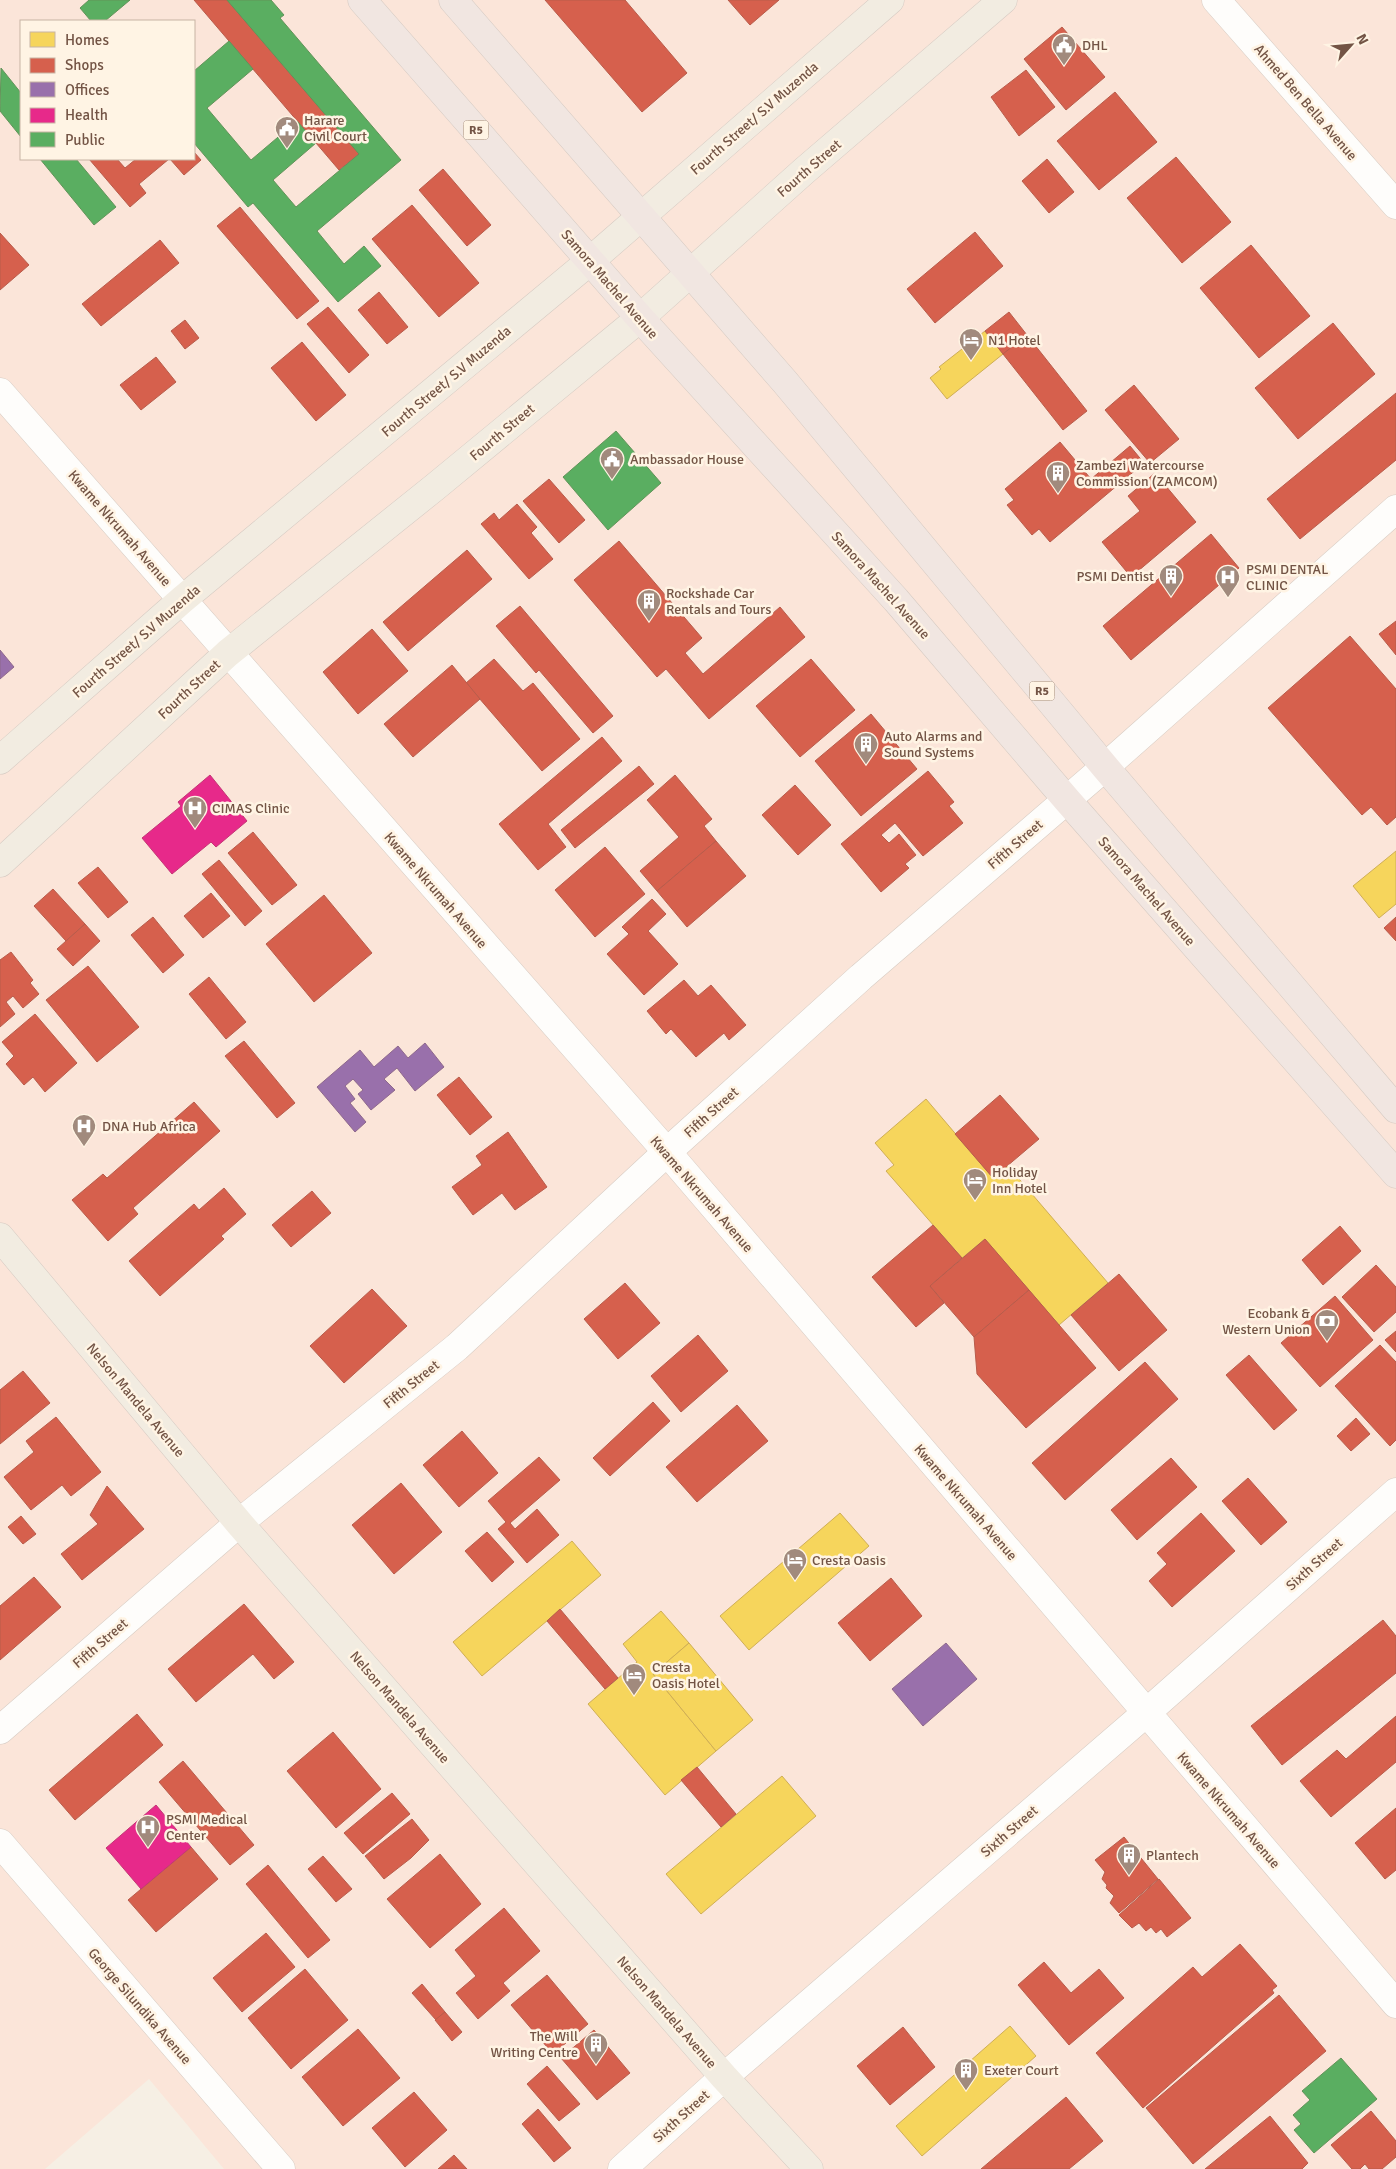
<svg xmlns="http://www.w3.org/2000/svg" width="1396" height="2169" font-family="Signika,sans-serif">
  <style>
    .commercial { fill: #fbe5d9; fill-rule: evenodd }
    .homes { fill: #f6d55c; stroke: #cfae55 }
    .shops { fill: #d6604d; stroke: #b85c4b }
    .offices { fill: #9970ab; stroke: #8e688c }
    .health { fill: #e7298a; stroke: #c43675 }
    .public { fill: #5aae61; stroke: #629359 }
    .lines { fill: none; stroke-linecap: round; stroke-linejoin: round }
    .minor-casing { stroke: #d7ccc3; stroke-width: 29 }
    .major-casing { stroke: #d5cac2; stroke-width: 29 }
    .highway-casing { stroke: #d5cac2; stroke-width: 29 }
    .minor { stroke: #fefdfb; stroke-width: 28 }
    .major { stroke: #f2ece1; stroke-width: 28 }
    .highway { stroke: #f1e6e1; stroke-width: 28 }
    .labels { text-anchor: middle; stroke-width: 5; stroke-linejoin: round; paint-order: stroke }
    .shield { fill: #fff4e4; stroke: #9d8475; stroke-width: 1 }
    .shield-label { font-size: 12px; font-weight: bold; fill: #735445 }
    .poi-label { font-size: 14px; fill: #735445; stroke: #fff4e4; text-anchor: start }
    .street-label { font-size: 14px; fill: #735445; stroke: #fff4e4 }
  </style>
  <rect width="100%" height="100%" fill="#f6efe4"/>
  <path class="commercial" d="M0,0H1396V2169H224L149,2079L45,2169H0ZM21,21H194V159H21Z"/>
  <g class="homes">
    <polygon points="985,331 1003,354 947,399 930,378 941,369 939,367"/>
    <polygon points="1396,851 1396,904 1379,918 1353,886"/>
    <polygon points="926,1099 993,1178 1008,1166 1108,1283 1059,1325 985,1239 962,1258 886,1171 894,1165 875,1143"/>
    <polygon points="840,1513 869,1546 749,1650 720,1616"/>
    <polygon points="572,1541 601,1575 482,1676 453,1642"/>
    <polygon points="661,1611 689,1643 653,1674 716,1751 665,1795 588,1704 637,1662 623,1644"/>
    <polygon points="689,1643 753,1720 716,1751 653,1674"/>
    <polygon points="782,1776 816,1816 701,1914 666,1874"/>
    <polygon points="1010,2026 1036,2056 922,2156 896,2126"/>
  </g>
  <g class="shops">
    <polygon points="194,0 227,0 359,154 339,170"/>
    <polygon points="545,0 625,0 687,73 642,112"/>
    <polygon points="728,0 779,0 750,25"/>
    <polygon points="1062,27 1105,77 1066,110 1024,59"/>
    <polygon points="1026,70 1055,107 1019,136 991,97"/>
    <polygon points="1115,92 1157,142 1099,190 1057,141"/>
    <polygon points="194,152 201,160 184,175 170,159 194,159"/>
    <polygon points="1176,157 1231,222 1182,263 1127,198"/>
    <polygon points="89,159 117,159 125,168 136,159 169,159 139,184 146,193 130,207"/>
    <polygon points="1047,159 1074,192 1049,213 1022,181"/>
    <polygon points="443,169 491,225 467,246 419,190"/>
    <polygon points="412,205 479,283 439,317 372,239"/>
    <polygon points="240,207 319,301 297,319 217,226"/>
    <polygon points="975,232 1003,266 935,323 907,289"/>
    <polygon points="0,233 29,265 0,290"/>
    <polygon points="160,240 179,263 101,326 82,304"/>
    <polygon points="1251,245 1310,316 1259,358 1200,288"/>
    <polygon points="379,292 408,327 387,344 358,310"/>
    <polygon points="328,307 369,355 349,373 307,324"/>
    <polygon points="1009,312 1027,335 1003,354 985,331"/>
    <polygon points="185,320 199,338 185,349 171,331"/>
    <polygon points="1333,323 1375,374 1298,439 1255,388"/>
    <polygon points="1027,335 1087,411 1063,430 1003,354"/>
    <polygon points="302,342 346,395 316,421 271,368"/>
    <polygon points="156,357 176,382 141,410 120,385"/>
    <polygon points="1134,385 1179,439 1150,463 1105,410"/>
    <polygon points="1396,393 1396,460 1300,539 1267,499"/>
    <polygon points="1060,442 1091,479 1130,446 1144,463 1050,542 1039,529 1032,535 1007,505 1014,500 1005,489"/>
    <polygon points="1155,473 1196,522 1131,577 1102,542 1140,511 1128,496"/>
    <polygon points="549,479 585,520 559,543 523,501"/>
    <polygon points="517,504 537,527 531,533 553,559 529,579 481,524 494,513 499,520"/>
    <polygon points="1211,534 1239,568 1131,660 1103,626"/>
    <polygon points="619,541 702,638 685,653 703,674 780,607 805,637 709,719 666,669 657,677 574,580"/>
    <polygon points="467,550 492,579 408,651 383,622"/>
    <polygon points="520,606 613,716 593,733 539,670 536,673 496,626"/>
    <polygon points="1396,621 1396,655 1379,634"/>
    <polygon points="372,629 408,671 358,714 323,672"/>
    <polygon points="1350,636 1396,689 1396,817 1387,825 1371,807 1362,815 1268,708"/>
    <polygon points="494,659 523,691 533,683 580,739 542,771 466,683"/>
    <polygon points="811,659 855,710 800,757 756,706"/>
    <polygon points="452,665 480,699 413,757 384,724"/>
    <polygon points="871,714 917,769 861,816 815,761"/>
    <polygon points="602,737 622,761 548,824 566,847 538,870 499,824"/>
    <polygon points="639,766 654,784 575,848 561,830"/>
    <polygon points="928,771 954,802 949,806 963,823 923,856 895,823 881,835 889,843 899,834 916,855 905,864 909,868 881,892 841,844"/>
    <polygon points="675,775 712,819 704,826 716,841 657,891 640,871 679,837 647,800"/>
    <polygon points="795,785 831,825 798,855 762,815"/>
    <polygon points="253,832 297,885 272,905 228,853"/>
    <polygon points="716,841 746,876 687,927 657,891"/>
    <polygon points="605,847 645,894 595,937 555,890"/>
    <polygon points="219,860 262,911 245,926 202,874"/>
    <polygon points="98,867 128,902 108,918 78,883"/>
    <polygon points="53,889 85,924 66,941 34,906"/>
    <polygon points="211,893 230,916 203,938 184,916"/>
    <polygon points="324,895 372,953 314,1002 266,944"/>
    <polygon points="652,899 666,914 648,931 678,964 644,995 607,954 629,934 622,927"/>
    <polygon points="153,917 184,955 163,973 131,935"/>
    <polygon points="1396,917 1396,941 1384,928"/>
    <polygon points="85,924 100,941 73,966 57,949"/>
    <polygon points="11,952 33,980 30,983 39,994 23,1008 13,996 6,1002 15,1014 0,1027 0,960"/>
    <polygon points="88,966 139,1027 97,1062 46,1000"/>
    <polygon points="209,977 246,1022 226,1039 189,994"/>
    <polygon points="684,980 698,996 711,985 746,1025 729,1040 724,1033 696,1057 671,1029 666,1034 647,1011"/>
    <polygon points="35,1014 77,1063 45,1092 33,1077 24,1085 6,1064 14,1056 2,1042"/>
    <polygon points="244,1041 295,1103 277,1118 225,1056"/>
    <polygon points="459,1077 492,1117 470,1135 437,1095"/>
    <polygon points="1000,1095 1039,1139 993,1178 955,1134"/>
    <polygon points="194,1102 220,1131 133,1208 138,1214 108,1241 72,1200 103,1174 107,1178"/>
    <polygon points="508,1132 547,1187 515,1210 502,1193 473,1215 452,1187 482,1165 476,1156"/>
    <polygon points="224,1188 246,1214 221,1236 224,1239 160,1296 129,1261 194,1204 199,1210"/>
    <polygon points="312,1191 331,1213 291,1247 272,1225"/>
    <polygon points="933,1225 962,1258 930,1286 944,1303 916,1327 872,1277"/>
    <polygon points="1340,1226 1361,1251 1323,1285 1302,1260"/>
    <polygon points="985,1239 1029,1290 974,1337 930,1286"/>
    <polygon points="1376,1265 1396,1287 1396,1312 1374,1332 1342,1297"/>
    <polygon points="1119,1274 1167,1330 1119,1371 1071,1315"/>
    <polygon points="625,1283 660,1323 618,1359 584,1319"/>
    <polygon points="372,1289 407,1326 344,1383 310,1346"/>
    <polygon points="1029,1290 1096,1368 1026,1428 977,1374 974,1337"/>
    <polygon points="1335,1296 1373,1340 1320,1387 1281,1343"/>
    <polygon points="1396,1331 1396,1352 1385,1340"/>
    <polygon points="698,1335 728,1371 681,1412 651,1376"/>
    <polygon points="1380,1345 1396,1362 1396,1440 1390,1446 1335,1386"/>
    <polygon points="1249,1355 1297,1410 1274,1430 1226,1375"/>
    <polygon points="1145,1362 1178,1399 1065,1500 1032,1463"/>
    <polygon points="23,1371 50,1403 0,1444 0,1390"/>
    <polygon points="653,1402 670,1421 610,1476 593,1458"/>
    <polygon points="737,1405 768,1441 697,1502 666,1467"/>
    <polygon points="56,1417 101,1472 71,1496 62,1485 31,1510 4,1477 34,1452 26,1441"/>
    <polygon points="1356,1418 1370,1434 1351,1451 1337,1436"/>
    <polygon points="462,1431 498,1473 459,1507 423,1465"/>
    <polygon points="539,1457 560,1480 510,1523 515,1529 537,1509 559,1535 527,1563 498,1529 506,1522 488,1501"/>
    <polygon points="1171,1458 1197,1487 1137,1540 1111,1510"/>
    <polygon points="1248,1478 1287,1522 1261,1545 1222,1501"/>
    <polygon points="401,1483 442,1532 394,1574 352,1525"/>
    <polygon points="107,1486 144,1529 82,1580 61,1554 98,1524 90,1515"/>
    <polygon points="1201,1513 1235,1551 1172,1607 1149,1581 1167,1564 1157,1553"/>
    <polygon points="21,1516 36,1534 23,1544 8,1527"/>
    <polygon points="487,1532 514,1562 492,1582 465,1551"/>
    <polygon points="34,1577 61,1607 0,1660 0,1606"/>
    <polygon points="891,1578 922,1616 870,1661 838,1623"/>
    <polygon points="244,1604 294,1662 274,1679 253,1654 196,1702 168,1669"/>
    <polygon points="560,1609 618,1678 605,1689 547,1621"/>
    <polygon points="1383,1620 1396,1636 1396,1673 1282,1765 1251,1726"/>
    <polygon points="137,1714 163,1745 75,1820 49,1790"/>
    <polygon points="1396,1716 1396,1762 1331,1817 1300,1781 1337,1750 1346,1759"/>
    <polygon points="333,1732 381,1789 336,1828 287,1771"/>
    <polygon points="183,1761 254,1845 230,1865 159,1782"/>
    <polygon points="697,1767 736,1814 721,1827 681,1780"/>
    <polygon points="392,1793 410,1814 363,1854 344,1833"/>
    <polygon points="1396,1808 1396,1870 1385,1879 1355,1843"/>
    <polygon points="412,1819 429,1840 411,1858 384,1879 365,1856"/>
    <polygon points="1124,1837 1158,1879 1119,1913 1110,1903 1114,1896 1106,1888 1107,1885 1102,1879 1105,1872 1095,1860"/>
    <polygon points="191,1847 218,1879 156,1932 128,1900"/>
    <polygon points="440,1854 481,1904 430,1948 387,1899"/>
    <polygon points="323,1856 352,1889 336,1902 308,1869"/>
    <polygon points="268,1865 330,1940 308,1958 246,1884"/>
    <polygon points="1159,1879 1191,1918 1167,1937 1161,1929 1156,1933 1151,1927 1146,1931 1139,1923 1132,1928 1119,1915"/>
    <polygon points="504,1908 540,1951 503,1983 510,1991 478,2019 456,1993 476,1976 455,1950"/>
    <polygon points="266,1933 295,1967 242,2012 213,1978"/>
    <polygon points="1240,1944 1277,1986 1272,1990 1274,1993 1143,2108 1096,2053 1193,1967 1202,1977"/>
    <polygon points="1044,1962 1071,1993 1099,1969 1124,1998 1069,2045 1018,1985"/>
    <polygon points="305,1969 348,2020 291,2069 248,2018"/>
    <polygon points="547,1975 588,2024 553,2054 511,2005"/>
    <polygon points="422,1984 445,2012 436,2020 412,1993"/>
    <polygon points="1279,1995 1326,2051 1193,2164 1146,2108"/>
    <polygon points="445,2012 462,2032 452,2041 435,2020"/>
    <polygon points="903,2027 935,2067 890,2105 857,2066"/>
    <polygon points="358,2029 400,2078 343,2126 302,2077"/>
    <polygon points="594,2030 630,2073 597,2100 561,2058"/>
    <polygon points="547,2066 580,2104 559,2121 527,2084"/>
    <polygon points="414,2092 447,2130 405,2167 372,2128"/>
    <polygon points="1066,2097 1103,2141 1069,2169 981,2169"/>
    <polygon points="538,2109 571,2148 554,2162 522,2124"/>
    <polygon points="1371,2111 1396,2141 1396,2157 1382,2169 1369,2169 1365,2164 1360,2169 1352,2169 1331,2145"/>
    <polygon points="1270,2116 1308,2163 1302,2169 1205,2169"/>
    <polygon points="454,2155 467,2169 438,2169"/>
  </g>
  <g class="offices">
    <polygon points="0,650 14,667 0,679"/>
    <polygon points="425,1043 444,1067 415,1091 397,1068 384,1079 395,1090 371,1110 358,1094 363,1090 353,1079 345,1086 355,1099 350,1103 366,1122 355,1132 317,1087 360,1050 374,1067 398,1046 408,1058"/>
    <polygon points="946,1643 977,1679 923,1726 892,1689"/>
  </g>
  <g class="health">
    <polygon points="210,775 247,821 216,847 211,842 172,874 142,838 181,806 178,802"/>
    <polygon points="156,1805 191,1847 141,1889 106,1848"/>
  </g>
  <g class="public">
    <polygon points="89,0 130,0 105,21 91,21 80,8"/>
    <polygon points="227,0 271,0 284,15 280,18 401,160 317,231 344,264 364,246 381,266 338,302 253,203 248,207 194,143 194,71 229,41 253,69 207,108 251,160 297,121 316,143 273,180 296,207 359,154"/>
    <polygon points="1,68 21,93 21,137 0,111"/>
    <polygon points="40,159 76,159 116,207 94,225"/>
    <polygon points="616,431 661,483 608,530 563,477"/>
    <polygon points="1341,2058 1377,2099 1314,2153 1294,2130 1301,2124 1293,2115 1310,2100 1302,2091"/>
  </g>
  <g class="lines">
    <g class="minor-casing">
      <g id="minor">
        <polyline points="1216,0 1396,205"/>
        <polyline points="0,392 667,1152 1396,2004"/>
        <polyline points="0,1730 239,1523 457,1347 667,1152 861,977 1105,767 1396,509"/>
        <polyline points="0,1843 281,2169"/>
        <polyline points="622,2169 724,2077 1146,1713 1396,1492"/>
      </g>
    </g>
    <g class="major-casing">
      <g id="major">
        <polyline points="0,760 183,599 590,261 890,0"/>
        <polyline points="0,863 228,653 435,487 640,318 804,171 1003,0"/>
        <polyline points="0,1237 239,1523 724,2077 809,2169"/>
      </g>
    </g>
    <g class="highway-casing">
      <g id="highway">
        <polyline points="362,0 640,318 896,600 1067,800 1396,1174"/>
        <polyline points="453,0 785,382 1105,767 1396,1109"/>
      </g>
    </g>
    <use href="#minor" class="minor"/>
    <use href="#major" class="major"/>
    <use href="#highway" class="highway"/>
  </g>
  <defs>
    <g id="civic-pin" transform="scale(1.25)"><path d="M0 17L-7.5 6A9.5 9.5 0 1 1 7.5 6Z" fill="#a18a7d" stroke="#fff4e4"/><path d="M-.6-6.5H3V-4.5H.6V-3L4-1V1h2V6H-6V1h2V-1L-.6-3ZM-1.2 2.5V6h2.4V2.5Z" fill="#fff"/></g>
    <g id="hotel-pin" transform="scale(1.25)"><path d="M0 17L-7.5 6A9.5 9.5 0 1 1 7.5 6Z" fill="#a18a7d" stroke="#fff4e4"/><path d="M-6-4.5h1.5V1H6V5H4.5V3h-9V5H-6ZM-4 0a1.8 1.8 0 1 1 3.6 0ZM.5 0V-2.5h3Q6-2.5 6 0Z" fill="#fff"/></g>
    <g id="building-pin" transform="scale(1.25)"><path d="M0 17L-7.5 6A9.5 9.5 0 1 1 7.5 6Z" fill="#a18a7d" stroke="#fff4e4"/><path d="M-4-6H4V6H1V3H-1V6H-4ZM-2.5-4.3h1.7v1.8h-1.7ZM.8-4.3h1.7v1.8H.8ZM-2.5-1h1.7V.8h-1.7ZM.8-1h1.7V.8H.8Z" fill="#fff"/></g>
    <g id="hospital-pin" transform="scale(1.25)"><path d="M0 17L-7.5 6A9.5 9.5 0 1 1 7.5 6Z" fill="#a18a7d" stroke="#fff4e4"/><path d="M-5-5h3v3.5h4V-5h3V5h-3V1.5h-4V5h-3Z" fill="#fff"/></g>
    <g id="bank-pin" transform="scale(1.25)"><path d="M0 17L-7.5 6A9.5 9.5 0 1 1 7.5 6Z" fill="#a18a7d" stroke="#fff4e4"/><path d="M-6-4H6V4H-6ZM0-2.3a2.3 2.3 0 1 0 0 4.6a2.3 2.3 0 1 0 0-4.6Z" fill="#fff"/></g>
  </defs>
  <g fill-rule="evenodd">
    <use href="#civic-pin" x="1064" y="45"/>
    <use href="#civic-pin" x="287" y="128"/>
    <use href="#hotel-pin" x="971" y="340"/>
    <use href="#civic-pin" x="612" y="459"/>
    <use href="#building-pin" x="1058" y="473"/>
    <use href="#building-pin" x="1171" y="576"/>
    <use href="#hospital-pin" x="1228" y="577"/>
    <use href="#building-pin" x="649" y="601"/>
    <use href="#building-pin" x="866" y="744"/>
    <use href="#hospital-pin" x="195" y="808"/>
    <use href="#hospital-pin" x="84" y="1126"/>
    <use href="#hotel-pin" x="975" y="1180"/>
    <use href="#bank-pin" x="1327" y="1321"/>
    <use href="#hotel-pin" x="795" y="1560"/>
    <use href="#hotel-pin" x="634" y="1675"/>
    <use href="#hospital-pin" x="148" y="1827"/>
    <use href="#building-pin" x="1129" y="1855"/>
    <use href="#building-pin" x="596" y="2044"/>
    <use href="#building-pin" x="966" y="2070"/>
  </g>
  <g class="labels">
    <g class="shield">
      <rect x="463.5" y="120.5" width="25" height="19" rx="4"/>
      <rect x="1029.5" y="681.5" width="25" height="19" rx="4"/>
    </g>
    <g class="shield-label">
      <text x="476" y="134">R5</text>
      <text x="1042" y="695">R5</text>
    </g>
    <g class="poi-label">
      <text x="1082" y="50">DHL</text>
      <text x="304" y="125">Harare<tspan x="304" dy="16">Civil Court</tspan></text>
      <text x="988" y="345">N1 Hotel</text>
      <text x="630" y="464">Ambassador House</text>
      <text x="1076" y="470">Zambezi Watercourse<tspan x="1076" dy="16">Commission (ZAMCOM)</tspan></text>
      <text x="1246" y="574">PSMI DENTAL<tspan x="1246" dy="16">CLINIC</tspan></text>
      <text x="1154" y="581" text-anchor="end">PSMI Dentist</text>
      <text x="666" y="598">Rockshade Car<tspan x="666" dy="16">Rentals and Tours</tspan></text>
      <text x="884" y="741">Auto Alarms and<tspan x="884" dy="16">Sound Systems</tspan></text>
      <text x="212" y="813">CIMAS Clinic</text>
      <text x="102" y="1131">DNA Hub Africa</text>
      <text x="992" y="1177">Holiday<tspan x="992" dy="16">Inn Hotel</tspan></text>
      <text x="1310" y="1318" text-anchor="end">Ecobank &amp;<tspan x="1310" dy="16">Western Union</tspan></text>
      <text x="812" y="1565">Cresta Oasis</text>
      <text x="652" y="1672">Cresta<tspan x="652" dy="16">Oasis Hotel</tspan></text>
      <text x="166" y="1824">PSMI Medical<tspan x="166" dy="16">Center</tspan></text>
      <text x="1146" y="1860">Plantech</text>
      <text x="578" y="2041" text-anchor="end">The Will<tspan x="578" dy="16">Writing Centre</tspan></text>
      <text x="984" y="2075">Exeter Court</text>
    </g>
    <g class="street-label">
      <text transform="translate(1306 102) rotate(49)" y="5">Ahmed Ben Bella Avenue</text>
      <text transform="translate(754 118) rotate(-41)" y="5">Fourth Street/ S.V Muzenda</text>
      <text transform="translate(809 168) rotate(-41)" y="5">Fourth Street</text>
      <text transform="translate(610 284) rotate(49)" y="5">Samora Machel Avenue</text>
      <text transform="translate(446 381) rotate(-40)" y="5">Fourth Street/ S.V Muzenda</text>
      <text transform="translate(502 432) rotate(-40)" y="5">Fourth Street</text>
      <text transform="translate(120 528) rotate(49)" y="5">Kwame Nkrumah Avenue</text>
      <text transform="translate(881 585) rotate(48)" y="5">Samora Machel Avenue</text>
      <text transform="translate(136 641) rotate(-41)" y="5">Fourth Street/ S.V Muzenda</text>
      <text transform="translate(189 689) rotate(-43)" y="5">Fourth Street</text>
      <text transform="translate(1015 844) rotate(-41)" y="5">Fifth Street</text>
      <text transform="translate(436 890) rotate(49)" y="5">Kwame Nkrumah Avenue</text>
      <text transform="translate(1147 891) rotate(49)" y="5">Samora Machel Avenue</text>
      <text transform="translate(711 1112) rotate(-42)" y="5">Fifth Street</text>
      <text transform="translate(702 1194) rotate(49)" y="5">Kwame Nkrumah Avenue</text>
      <text transform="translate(411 1384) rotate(-39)" y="5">Fifth Street</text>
      <text transform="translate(136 1400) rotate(50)" y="5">Nelson Mandela Avenue</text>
      <text transform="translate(966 1502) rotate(49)" y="5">Kwame Nkrumah Avenue</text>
      <text transform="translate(1314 1564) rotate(-42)" y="5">Sixth Street</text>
      <text transform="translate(100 1643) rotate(-41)" y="5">Fifth Street</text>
      <text transform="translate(400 1707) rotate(49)" y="5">Nelson Mandela Avenue</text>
      <text transform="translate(1229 1810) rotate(49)" y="5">Kwame Nkrumah Avenue</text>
      <text transform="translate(1009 1831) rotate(-41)" y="5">Sixth Street</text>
      <text transform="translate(140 2006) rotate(49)" y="5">George Silundika Avenue</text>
      <text transform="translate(667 2012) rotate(49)" y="5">Nelson Mandela Avenue</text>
      <text transform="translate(681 2116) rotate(-42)" y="5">Sixth Street</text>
    </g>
  </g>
  <rect x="20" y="20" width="175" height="140" fill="#fff4e4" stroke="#c7b4a4"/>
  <rect x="30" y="32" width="25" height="15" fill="#f6d55c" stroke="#c7b4a4"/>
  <text x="65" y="45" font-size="15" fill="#735445">Homes</text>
  <rect x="30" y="58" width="25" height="15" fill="#d6604d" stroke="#c7b4a4"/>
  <text x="65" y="70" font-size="15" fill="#735445">Shops</text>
  <rect x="30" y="82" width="25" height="15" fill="#9970ab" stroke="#c7b4a4"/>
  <text x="65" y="95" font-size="15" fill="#735445">Offices</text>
  <rect x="30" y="108" width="25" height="15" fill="#e7298a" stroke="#c7b4a4"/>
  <text x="65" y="120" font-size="15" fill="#735445">Health</text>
  <rect x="30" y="132" width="25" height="15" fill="#5aae61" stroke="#c7b4a4"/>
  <text x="65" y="145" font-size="15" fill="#735445">Public</text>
  <g transform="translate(1351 45) rotate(63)" stroke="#fff4e4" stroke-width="4" paint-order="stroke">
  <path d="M0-4L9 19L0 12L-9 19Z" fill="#735445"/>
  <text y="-8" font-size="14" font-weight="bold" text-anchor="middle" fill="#735445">N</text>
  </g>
</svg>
